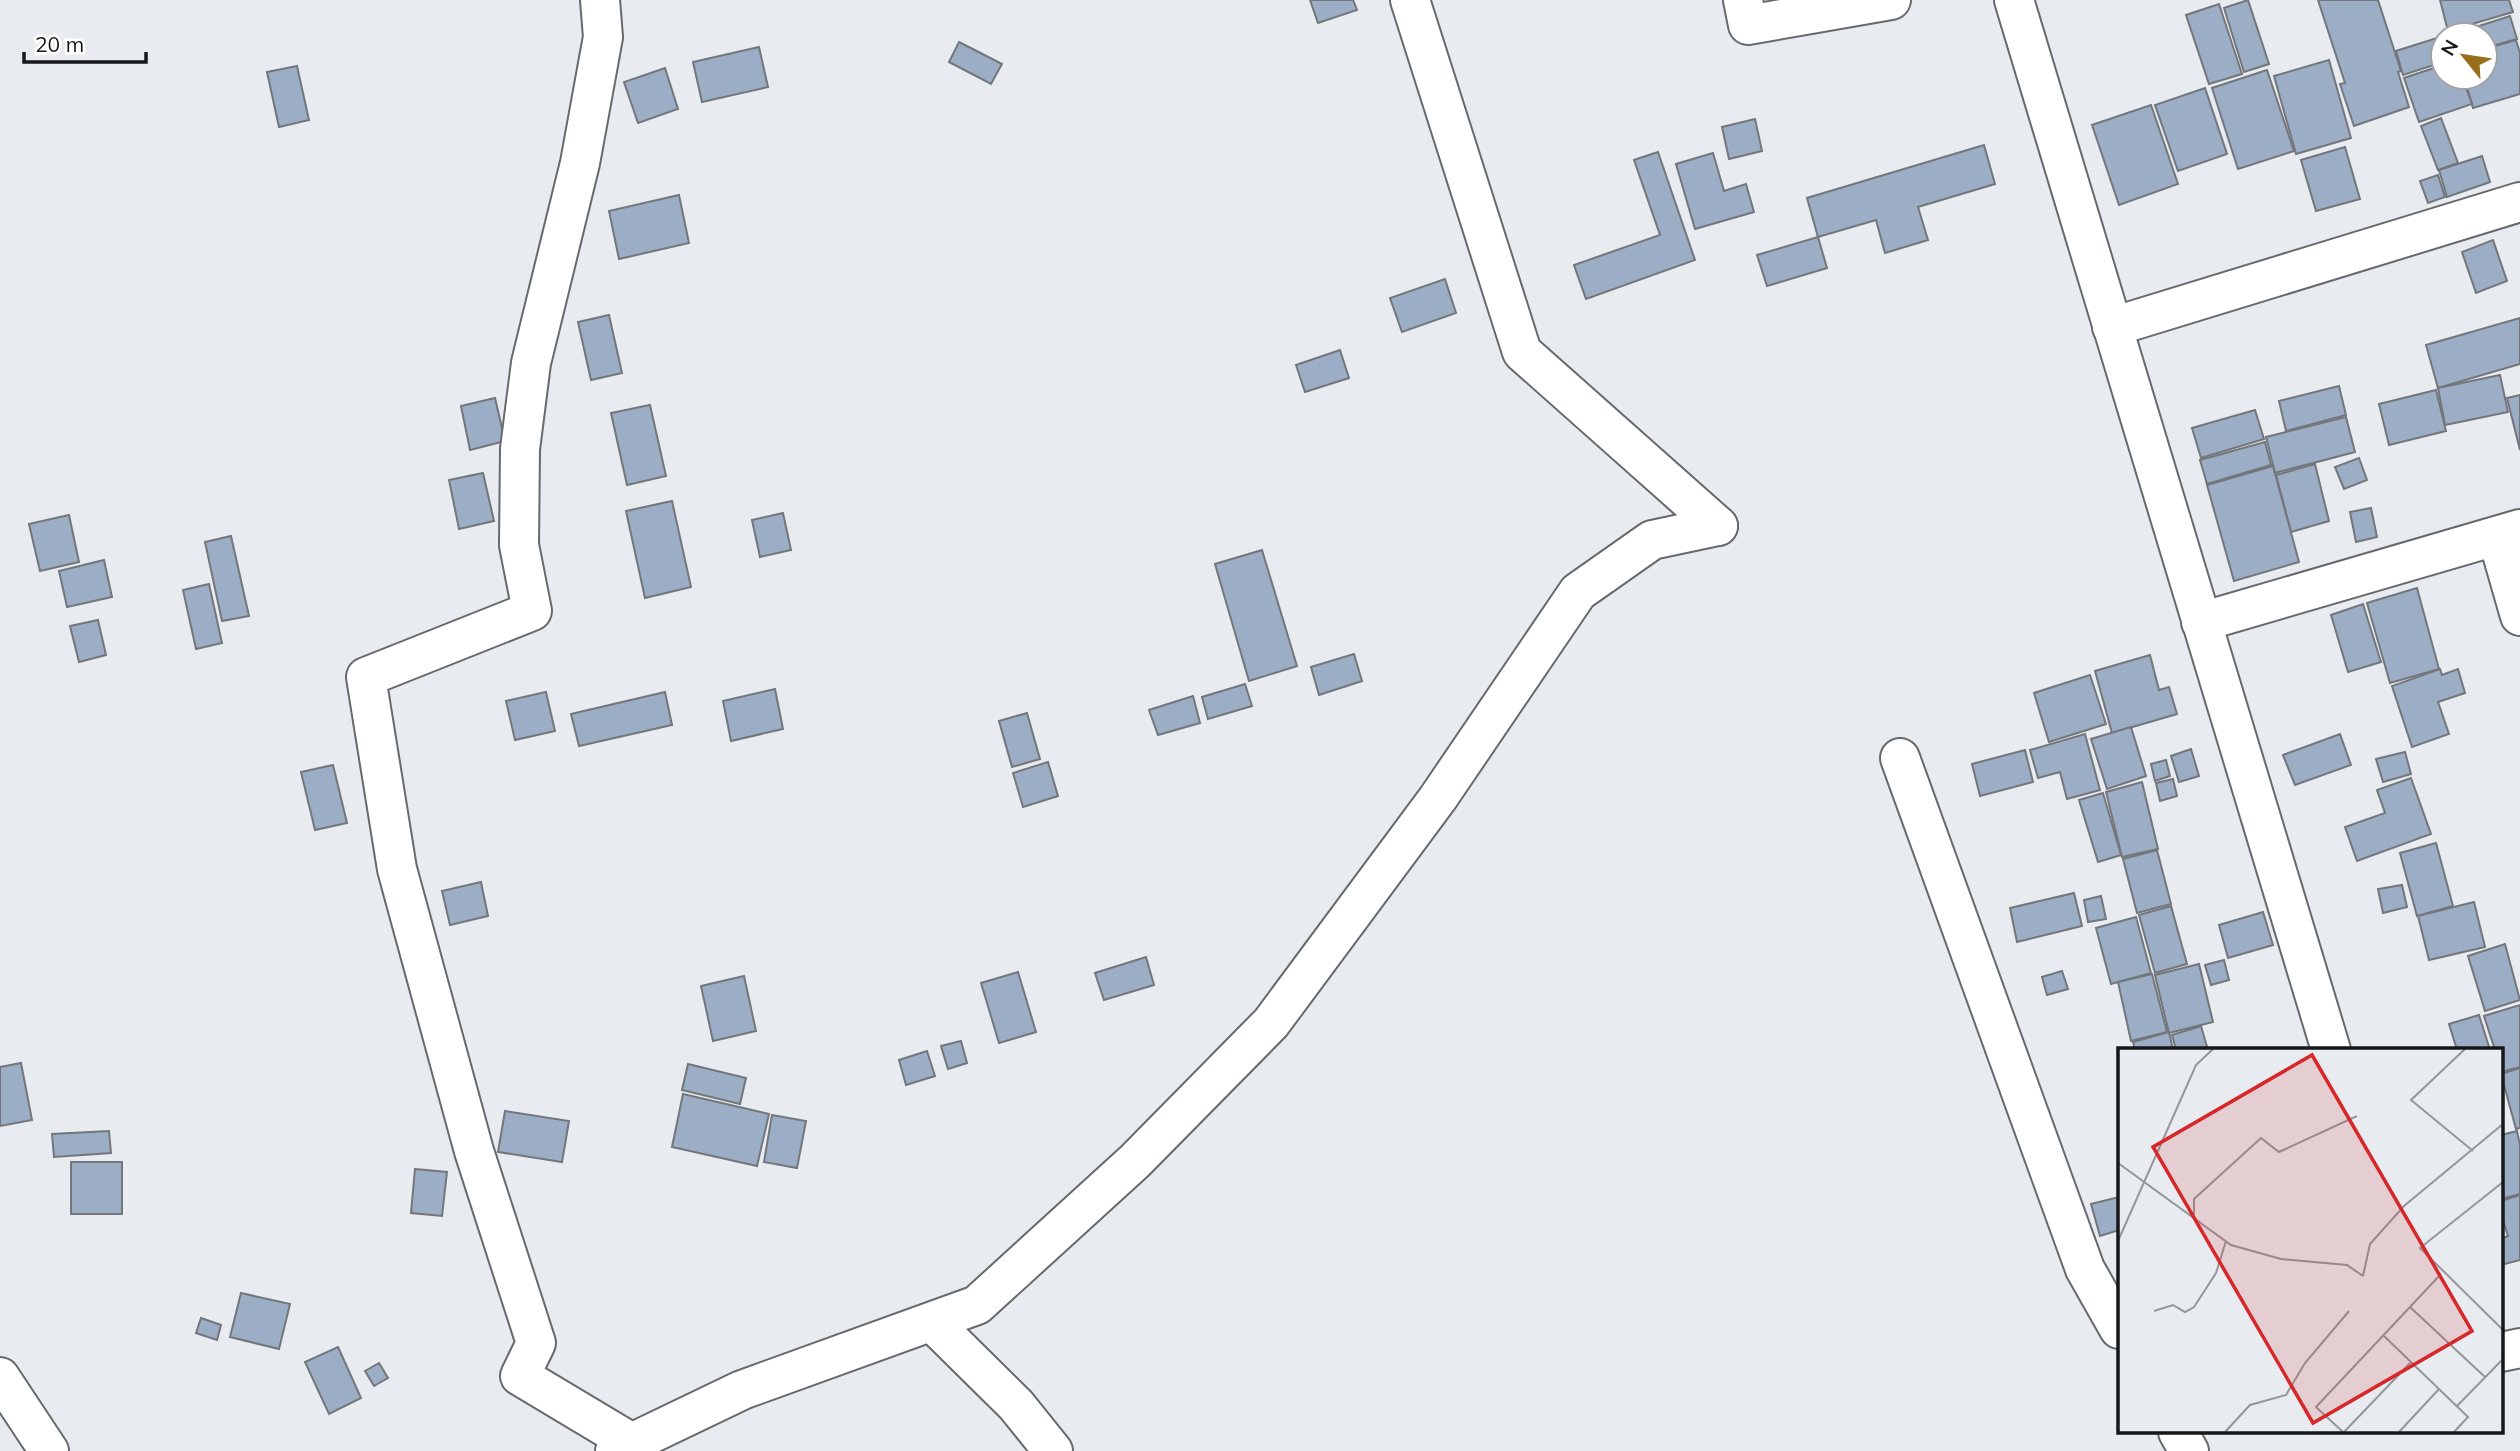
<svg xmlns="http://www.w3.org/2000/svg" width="2520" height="1451" font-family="Mulish,sans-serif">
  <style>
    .building { fill: #9caec6; stroke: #73767a; stroke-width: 2 }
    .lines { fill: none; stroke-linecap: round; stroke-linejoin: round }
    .minor-casing { stroke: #67696d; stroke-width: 42 }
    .minor { stroke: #fff; stroke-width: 38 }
    .inset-road { fill: none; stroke: #94969a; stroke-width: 2 }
    .view { fill: #d62828; fill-opacity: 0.15; stroke: #d62828; stroke-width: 3.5 }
    .inset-edge { fill: none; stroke: #161719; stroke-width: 3.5 }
  </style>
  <rect width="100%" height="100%" fill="#e8ebf0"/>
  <g class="building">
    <polygon points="1310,0 1353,0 1357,10 1318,23"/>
    <polygon points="2248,0 2269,64 2244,72 2224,8"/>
    <polygon points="2318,0 2378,0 2401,71 2398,72 2409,107 2354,126 2340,84 2345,83"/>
    <polygon points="2440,0 2509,0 2513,12 2448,31"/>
    <polygon points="2219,4 2242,74 2209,84 2186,15"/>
    <polygon points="2510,16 2517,39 2485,48 2485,35 2451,35"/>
    <polygon points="2443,36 2443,62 2403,75 2396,51"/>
    <polygon points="2516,40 2520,53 2520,94 2473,108 2464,77 2485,77 2485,49"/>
    <polygon points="959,42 1002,64 991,84 949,62"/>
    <polygon points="759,47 768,87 702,102 693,62"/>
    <polygon points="2329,60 2351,138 2296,154 2274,76"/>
    <polygon points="2443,65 2443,77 2462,77 2472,104 2419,122 2404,78"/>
    <polygon points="297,66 309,120 279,127 267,72"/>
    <polygon points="665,68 678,109 638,123 624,82"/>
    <polygon points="2267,70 2294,151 2238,169 2212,88"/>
    <polygon points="2205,88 2227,154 2178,171 2155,105"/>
    <polygon points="2151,105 2178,184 2119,205 2092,125"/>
    <polygon points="2441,118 2458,163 2438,170 2421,126"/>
    <polygon points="1755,119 1762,151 1729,159 1722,127"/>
    <polygon points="1984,145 1995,184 1918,207 1928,240 1885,253 1876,220 1818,237 1807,198"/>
    <polygon points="2345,147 2360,199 2316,211 2301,160"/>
    <polygon points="1658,152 1695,260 1586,299 1574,265 1660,235 1634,160"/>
    <polygon points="1713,153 1724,191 1746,184 1754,212 1695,229 1676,164"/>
    <polygon points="2482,156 2490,182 2447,197 2439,170"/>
    <polygon points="2438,175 2445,197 2428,203 2420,181"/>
    <polygon points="679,195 689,243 619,259 609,211"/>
    <polygon points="1818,237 1827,268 1767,286 1757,255"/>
    <polygon points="2493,240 2507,281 2476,293 2462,252"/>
    <polygon points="1445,279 1456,313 1402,332 1390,298"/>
    <polygon points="609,315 622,373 591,380 578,322"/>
    <polygon points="2520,318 2520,364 2438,388 2426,345"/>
    <polygon points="1340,350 1349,378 1305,392 1296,365"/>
    <polygon points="2500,375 2508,412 2445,425 2438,388"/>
    <polygon points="2339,386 2346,415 2286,431 2279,401"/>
    <polygon points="2436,390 2446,431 2389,445 2379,404"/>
    <polygon points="2520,395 2520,450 2507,398"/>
    <polygon points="495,398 505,441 470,450 461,406"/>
    <polygon points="650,405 666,476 627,485 611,413"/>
    <polygon points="2255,410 2264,439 2201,458 2192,428"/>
    <polygon points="2346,417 2355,452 2275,473 2266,437"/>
    <polygon points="2265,442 2271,465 2207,484 2200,460"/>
    <polygon points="2359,458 2367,480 2344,489 2335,467"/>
    <polygon points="2315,464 2329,521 2291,532 2276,475"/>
    <polygon points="2273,466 2299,562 2234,581 2207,485"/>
    <polygon points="483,473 494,521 459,529 449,480"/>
    <polygon points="672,501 691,587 645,598 626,511"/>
    <polygon points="2371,508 2377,537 2356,542 2350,512"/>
    <polygon points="783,513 791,550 760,557 752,520"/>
    <polygon points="69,515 79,562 40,571 29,524"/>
    <polygon points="231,536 249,616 222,621 205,542"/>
    <polygon points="1262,550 1297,666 1249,681 1215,564"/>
    <polygon points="104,560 112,597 67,607 59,571"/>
    <polygon points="209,584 222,643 196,649 183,590"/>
    <polygon points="2417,588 2439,669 2390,683 2367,603"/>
    <polygon points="2363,604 2381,662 2348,672 2331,615"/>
    <polygon points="98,620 106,655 79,662 70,626"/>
    <polygon points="1354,654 1362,681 1319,695 1311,667"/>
    <polygon points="2150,655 2159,690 2169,687 2177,714 2112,733 2095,671"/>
    <polygon points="2440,669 2442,675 2458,669 2465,693 2438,702 2449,734 2412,747 2392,686"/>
    <polygon points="2090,675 2106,724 2049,742 2034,693"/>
    <polygon points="1245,684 1252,706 1208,719 1202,697"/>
    <polygon points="775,689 783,729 731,741 723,701"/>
    <polygon points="546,692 555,731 515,740 506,701"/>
    <polygon points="665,692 672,725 579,746 571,714"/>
    <polygon points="1193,696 1200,723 1158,735 1149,710"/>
    <polygon points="1027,713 1040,759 1012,767 999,721"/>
    <polygon points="2131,727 2146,776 2107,789 2091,739"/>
    <polygon points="2085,734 2100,790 2067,799 2060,772 2038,778 2030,750"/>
    <polygon points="2340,734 2351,765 2295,785 2283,755"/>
    <polygon points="2191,749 2199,776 2179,782 2171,756"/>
    <polygon points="2025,750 2033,782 1980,796 1972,764"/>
    <polygon points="2405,752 2411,774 2383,782 2376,759"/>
    <polygon points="2166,760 2170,776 2155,781 2151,764"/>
    <polygon points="1048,762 1058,796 1023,807 1013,773"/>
    <polygon points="333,765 347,823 315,830 301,772"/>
    <polygon points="2411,778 2431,834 2357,861 2345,827 2385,813 2377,790"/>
    <polygon points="2173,779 2177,796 2160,801 2156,783"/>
    <polygon points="2142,782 2158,849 2122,857 2106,792"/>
    <polygon points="2103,793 2121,855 2098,862 2079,800"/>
    <polygon points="2436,843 2453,906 2417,916 2400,853"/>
    <polygon points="2157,850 2171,904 2137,913 2123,859"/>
    <polygon points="481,882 488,916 450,925 442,891"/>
    <polygon points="2402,885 2407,907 2383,913 2378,889"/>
    <polygon points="2074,893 2082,926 2017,942 2010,908"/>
    <polygon points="2101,896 2106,919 2088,922 2084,900"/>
    <polygon points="2474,902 2485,947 2429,960 2418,916"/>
    <polygon points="2171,906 2187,964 2155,973 2139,915"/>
    <polygon points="2263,912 2273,945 2228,958 2219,925"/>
    <polygon points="2136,917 2151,973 2111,984 2096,928"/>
    <polygon points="2505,944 2520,1000 2485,1011 2468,956"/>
    <polygon points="1146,957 1154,985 1104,1000 1095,973"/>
    <polygon points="2224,960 2229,980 2211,985 2205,965"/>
    <polygon points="2199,964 2213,1022 2169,1033 2155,975"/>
    <polygon points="2062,971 2068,989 2047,995 2042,977"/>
    <polygon points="1018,972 1036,1032 999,1043 981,983"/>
    <polygon points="2152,974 2167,1032 2131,1041 2118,982"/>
    <polygon points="744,976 756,1031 713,1041 701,986"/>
    <polygon points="2520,1005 2520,1067 2501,1072 2501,1050 2495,1050 2484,1016"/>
    <polygon points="2479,1015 2490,1050 2457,1050 2449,1024"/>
    <polygon points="2201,1026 2208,1050 2176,1050 2172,1035"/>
    <polygon points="2169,1032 2173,1050 2135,1050 2133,1042"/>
    <polygon points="961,1041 967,1063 948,1069 941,1046"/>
    <polygon points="927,1051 935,1076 906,1085 899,1060"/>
    <polygon points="21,1063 32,1120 0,1126 0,1067"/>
    <polygon points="688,1064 746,1078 740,1104 682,1090"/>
    <polygon points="2520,1068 2520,1128 2516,1129 2501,1074"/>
    <polygon points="683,1094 769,1114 757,1166 672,1147"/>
    <polygon points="505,1111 569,1121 562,1162 498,1152"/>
    <polygon points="772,1115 806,1121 797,1168 764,1162"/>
    <polygon points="109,1131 111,1153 54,1157 52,1134"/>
    <polygon points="2517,1131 2520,1145 2520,1194 2501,1199 2501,1135"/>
    <rect x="71" y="1162" width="51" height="52"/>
    <polygon points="415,1169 447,1172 442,1216 411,1213"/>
    <polygon points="2520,1195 2520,1260 2501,1265 2501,1239 2508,1236 2501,1214 2501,1201"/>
    <polygon points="2119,1197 2119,1230 2100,1236 2091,1204"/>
    <polygon points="241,1293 290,1304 279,1349 230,1337"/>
    <polygon points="201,1318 221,1325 217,1340 196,1333"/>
    <polygon points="338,1347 361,1398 329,1414 305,1362"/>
    <polygon points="379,1363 388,1378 374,1386 365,1371"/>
  </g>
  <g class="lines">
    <g class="minor-casing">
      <g id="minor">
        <polyline points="600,0 603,37 580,163 531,363 520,449 519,545 532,611 366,677 397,869 474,1151 536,1343 520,1376 632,1443"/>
        <polyline points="1410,0 1522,352 1718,526"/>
        <polyline points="1743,0 1748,25 1891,0"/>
        <polyline points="2014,0 2331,1050"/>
        <polyline points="2112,327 2520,202"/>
        <polyline points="2497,536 2520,616"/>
        <polyline points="2201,622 2520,529"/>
        <polyline points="1900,758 2085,1269 2119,1329"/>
        <polyline points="932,1322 1016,1405 1053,1451"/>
        <polyline points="2501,1352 2520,1348"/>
        <polyline points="0,1377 49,1451"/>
        <polyline points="2178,1432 2189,1451"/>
        <polyline points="615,1451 742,1390 977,1305 1135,1161 1271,1023 1438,798 1578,592 1652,540 1718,526"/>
      </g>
    </g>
    <use href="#minor" class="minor"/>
  </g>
  <g transform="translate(2118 1048)">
    <rect width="385" height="385" fill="#e8ebf0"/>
    <path class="inset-road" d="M347,1L293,52L355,103M0,115L113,197L163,211L229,217L245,228M385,134L302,200L385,282M76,167V151L143,90L161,104L239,68M0,193L78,17L95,1M245,228L252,196L286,158L385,76M292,259L367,329M36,263L55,257L67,264L76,259L98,225L108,193M265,287L350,369L336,384M339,358L385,311M107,384L132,357L168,347L187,315L231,263M225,384L198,359L323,226M226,384L293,314M281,384L321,341"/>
    <path class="view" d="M194,7L354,283L195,375L35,99Z"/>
    <rect width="385" height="385" class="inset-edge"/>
  </g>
  <g transform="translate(2464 56) rotate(300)"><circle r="33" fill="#ffffff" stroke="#a2a2a3" stroke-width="2"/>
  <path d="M0-5L12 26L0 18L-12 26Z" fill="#976e1a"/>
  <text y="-10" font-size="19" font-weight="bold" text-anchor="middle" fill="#161719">N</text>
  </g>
  <path d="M24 52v10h122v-10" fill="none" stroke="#161719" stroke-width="3.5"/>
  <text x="35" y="52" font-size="21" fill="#161719" stroke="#ffffff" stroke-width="5" paint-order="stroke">20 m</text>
</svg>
